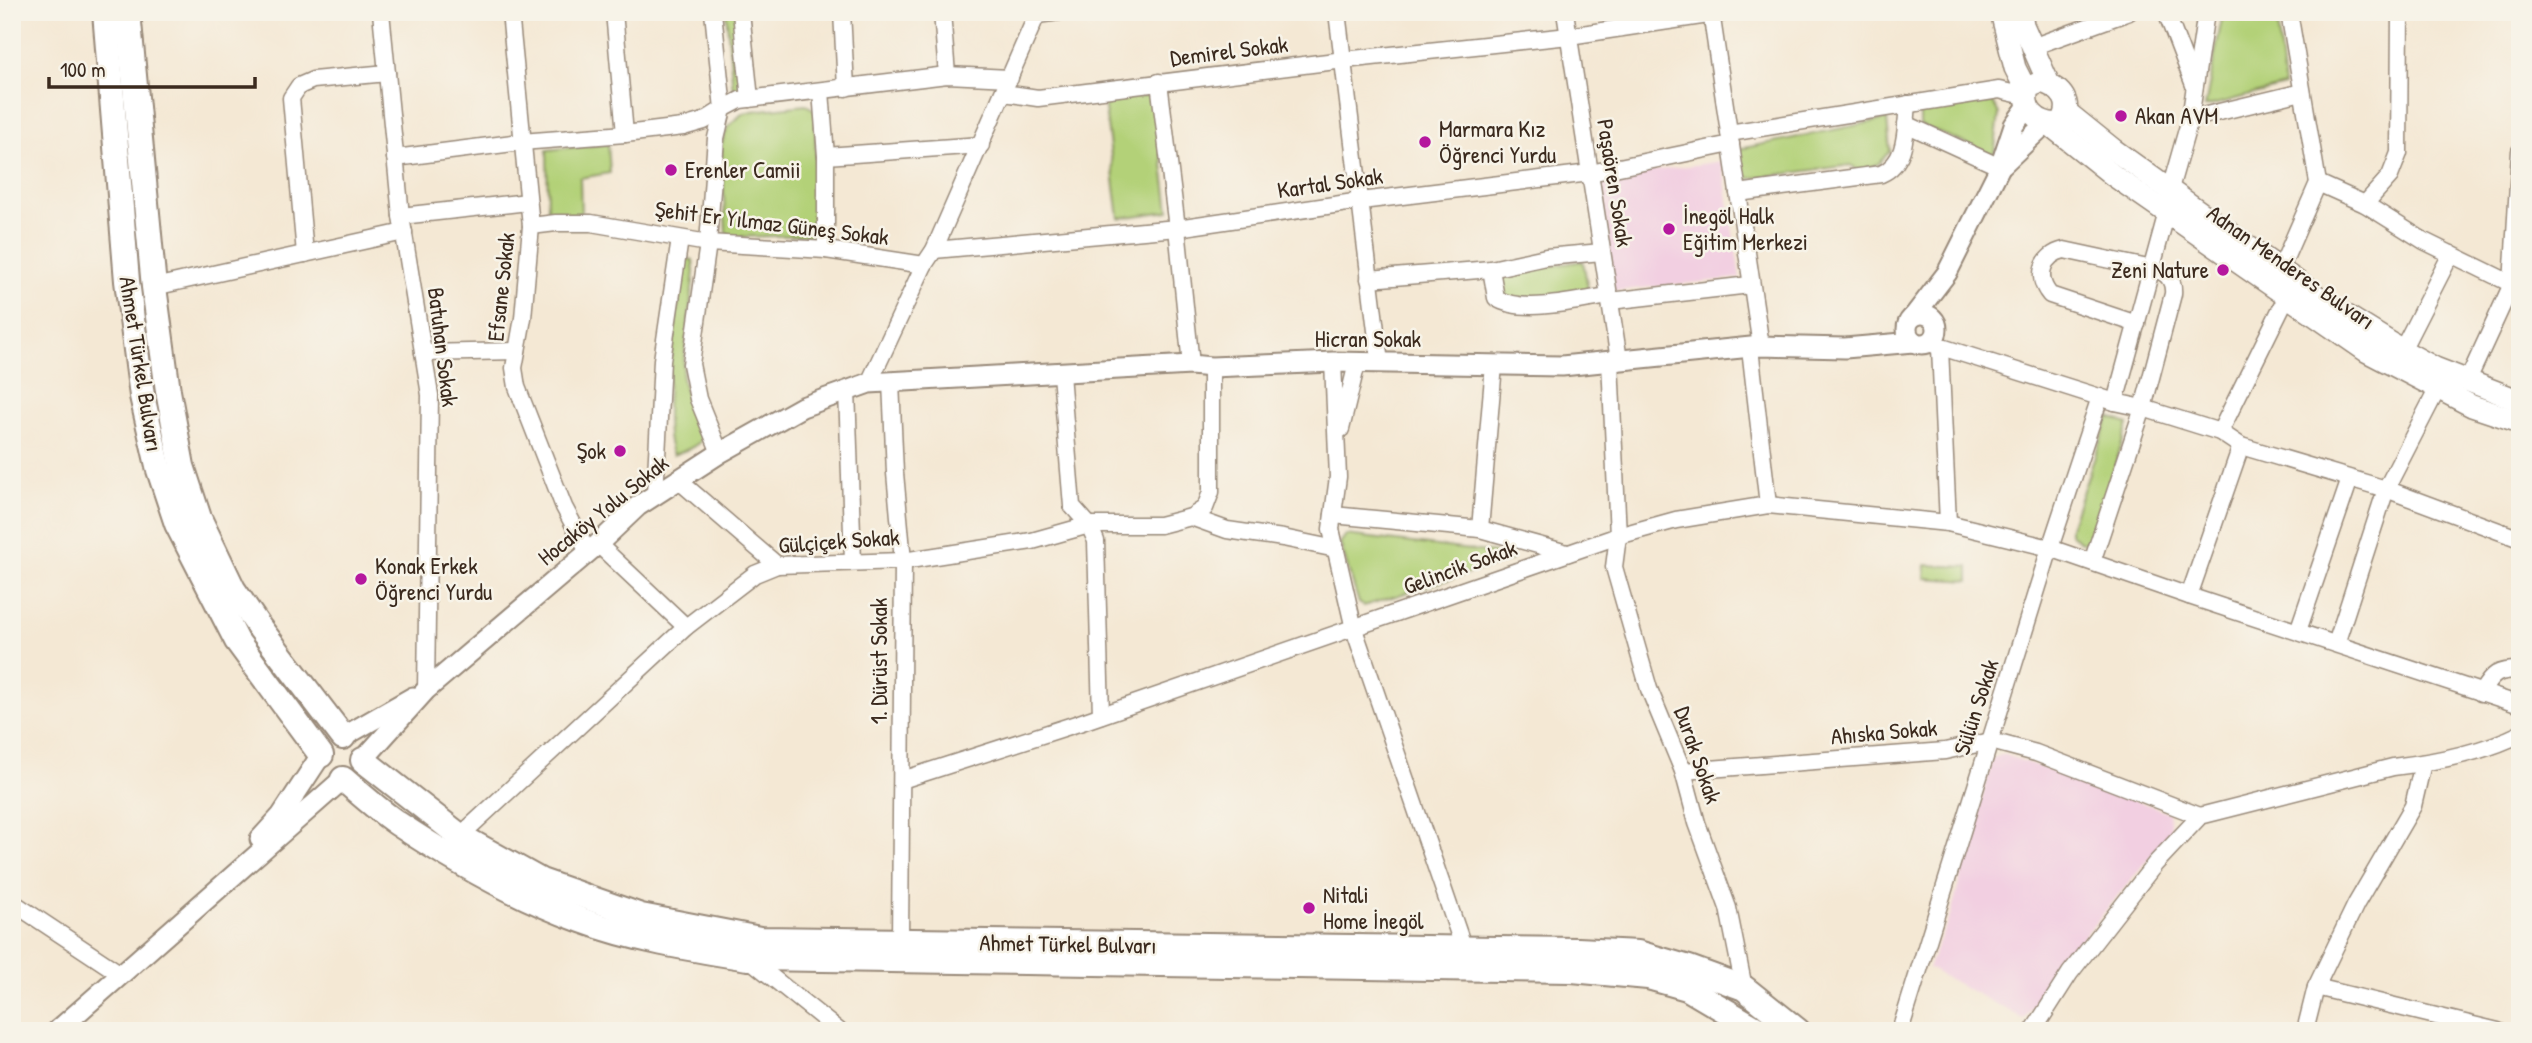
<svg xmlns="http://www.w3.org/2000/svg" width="2532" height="1043" font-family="'Patrick Hand',sans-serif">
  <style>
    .built { fill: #f2cfe1 }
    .green { fill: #b3d178; stroke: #777e4b; stroke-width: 2 }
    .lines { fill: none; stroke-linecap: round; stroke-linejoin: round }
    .minor-casing { stroke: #988979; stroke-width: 19 }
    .tertiary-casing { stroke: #988979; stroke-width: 23 }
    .secondary-casing { stroke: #988979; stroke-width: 24 }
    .primary-casing { stroke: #988979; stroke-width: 28 }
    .minor { stroke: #fff; stroke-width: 16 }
    .tertiary { stroke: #fff; stroke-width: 19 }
    .secondary { stroke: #fff; stroke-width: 21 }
    .primary { stroke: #fff; stroke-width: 24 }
    .poi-dot { fill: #b5179e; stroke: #f7f3e8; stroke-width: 2.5 }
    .labels { text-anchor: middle; stroke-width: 5; stroke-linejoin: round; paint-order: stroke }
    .street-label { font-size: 23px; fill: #3b2a1e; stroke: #f7f3e8 }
    .poi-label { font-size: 23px; fill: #3b2a1e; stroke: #f7f3e8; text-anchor: start }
  </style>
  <rect width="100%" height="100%" fill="#f7f3e8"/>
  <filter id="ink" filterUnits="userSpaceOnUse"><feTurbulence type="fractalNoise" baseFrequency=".0143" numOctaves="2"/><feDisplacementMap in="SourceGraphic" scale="14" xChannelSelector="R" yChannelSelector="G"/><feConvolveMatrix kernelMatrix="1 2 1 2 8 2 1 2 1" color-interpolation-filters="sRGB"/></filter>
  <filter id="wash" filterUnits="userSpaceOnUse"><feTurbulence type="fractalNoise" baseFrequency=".00686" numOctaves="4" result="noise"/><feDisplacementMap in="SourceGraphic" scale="28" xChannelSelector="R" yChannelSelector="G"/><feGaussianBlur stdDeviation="1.57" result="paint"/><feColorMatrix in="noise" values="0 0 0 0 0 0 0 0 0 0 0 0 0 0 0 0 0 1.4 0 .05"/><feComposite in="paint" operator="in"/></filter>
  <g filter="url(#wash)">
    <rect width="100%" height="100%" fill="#f4e8d4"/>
    <g class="built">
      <polygon points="1722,161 1740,278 1613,291 1599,179"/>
      <polygon points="2003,754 2168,812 2172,831 2076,946 2024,1019 1928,968 1951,913 1993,758"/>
    </g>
    <g class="green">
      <polygon points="726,12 735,12 742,89 733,90"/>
      <polygon points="2276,12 2284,86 2205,107 2223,13"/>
      <polygon points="1154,95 1169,211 1119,218 1104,101"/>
      <polygon points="1993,102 1999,114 1994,155 1920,125 1920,108"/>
      <polygon points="806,105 815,110 817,235 731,237 726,233 721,145 728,127 742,114 752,111"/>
      <polygon points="1887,119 1890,151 1878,164 1859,171 1851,165 1745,179 1739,149"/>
      <polygon points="608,144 610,173 580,178 581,214 553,215 548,212 547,150"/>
      <path d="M685,259L693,260L694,272L682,378L685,391L704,432C702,447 685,450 673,455C656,422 680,300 685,259Z"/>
      <path d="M1583,261L1589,294L1511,301C1503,296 1502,290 1501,280L1507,273Z"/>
      <polygon points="2109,417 2128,424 2090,545 2079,541 2070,533 2070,527"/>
      <polygon points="1346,535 1512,555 1511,560 1364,606 1359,603 1340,543"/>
      <polygon points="1926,565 1969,567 1969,581 1925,578"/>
    </g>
  </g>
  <g filter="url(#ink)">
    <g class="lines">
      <g class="minor-casing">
        <g id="minor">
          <polyline points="381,12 401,216 430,395 426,690"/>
          <polyline points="510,12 531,226 523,318 514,368 517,387 564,507 588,552"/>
          <polyline points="614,12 625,134"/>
          <polyline points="741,12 750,99"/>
          <polyline points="842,12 846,88"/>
          <polyline points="942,12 947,75"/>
          <polyline points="1337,12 1380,363"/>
          <polyline points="1565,12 1619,360"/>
          <polyline points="1711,12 1761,346"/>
          <polyline points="2166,12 2194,85"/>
          <polyline points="1037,15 1059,12"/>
          <polyline points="2032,47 2129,12"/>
          <polyline points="1159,82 1177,228 1191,365"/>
          <polyline points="821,91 826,156 826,250"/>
          <polyline points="1004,93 1038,98 1344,60 1569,36 1728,12"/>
          <polyline points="2190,119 2302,92"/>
          <polyline points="1906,124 2000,167"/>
          <polyline points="1729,133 1999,90 2025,96"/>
          <polyline points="826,156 981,145"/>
          <polyline points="395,158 521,142 625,134 683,127 704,121 723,109 713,12"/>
          <polyline points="2318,183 2365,204 2424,241 2512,284"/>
          <polyline points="2170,189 2190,119 2206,12"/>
          <path d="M1738,193L1881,174C1908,162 1905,130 1908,104"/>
          <polyline points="2365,204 2390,176 2399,153 2400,12"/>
          <polyline points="401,216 528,202"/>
          <polyline points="531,226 556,223 591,223 708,243 826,250 924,265"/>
          <polyline points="934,250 1177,228 1361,201 1590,173 1731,144"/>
          <polyline points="305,254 291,98 299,86 313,80 387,73"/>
          <path d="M1491,269L1496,298C1522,315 1578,300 1609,296"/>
          <polyline points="2280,270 2318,183 2289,12"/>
          <polyline points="1369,279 1491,269 1546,257 1602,252"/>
          <polyline points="154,287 404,232"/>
          <polyline points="1610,301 1750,285"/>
          <polyline points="1929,343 2115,402 2143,408 2220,432 2241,446 2386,489 2520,539"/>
          <polyline points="1750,348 1768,505"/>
          <polyline points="1940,348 1948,523"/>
          <polyline points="2402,350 2451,254"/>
          <polyline points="423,353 517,351"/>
          <polyline points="1610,361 1618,536 1614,567 1649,689 1683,771 1697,823 1728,908 1744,988"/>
          <polyline points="1333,362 1338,477 1331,529 1354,629 1464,949"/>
          <polyline points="1061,374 1072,506 1089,525 1096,541 1101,715"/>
          <polyline points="891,382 895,473 903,561 900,941"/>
          <polyline points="2467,382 2512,284 2520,151"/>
          <polyline points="869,383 924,265 934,250 1038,12"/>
          <polyline points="847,390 853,562"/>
          <polyline points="2115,402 2167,212"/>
          <polyline points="1341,429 1357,363"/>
          <polyline points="2220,432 2287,296"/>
          <polyline points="720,453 698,399 691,364 708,243 716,138 723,109 740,100 947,75 1010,78"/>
          <polyline points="677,479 777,565"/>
          <polyline points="655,495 662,360 680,239"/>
          <polyline points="1333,515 1480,529 1567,553"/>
          <polyline points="1191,517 1227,530 1283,538 1336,549"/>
          <polyline points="1480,529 1494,365"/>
          <polyline points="598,544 686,627"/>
          <path d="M2092,562L2143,408L2173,294C2174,282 2169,274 2157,270L2064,250C2042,255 2035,277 2050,295L2137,324"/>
          <polyline points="2189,596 2241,446"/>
          <polyline points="2298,631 2350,479"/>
          <polyline points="2336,644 2386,489 2437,390"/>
          <path d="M2481,693C2493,673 2497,670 2520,670"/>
          <polyline points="1683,771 1945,751 1991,741 2036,753 2200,816"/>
          <polyline points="902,780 1079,723 1618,536 1676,520 1768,505 1948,523 2050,548 2189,596 2520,705"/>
          <polyline points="460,836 686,627 755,574 777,565 903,561 1032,541 1089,525 1160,525 1191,517 1205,508 1211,492 1211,367"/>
          <polyline points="12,902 122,975"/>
          <polyline points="748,958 839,1031"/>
          <polyline points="2316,987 2498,1031"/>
          <polyline points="1900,1031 2050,548 2100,397"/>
          <path d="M2033,1031L2070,973L2155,864L2200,816L2393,767C2435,762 2482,753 2520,734"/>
          <polyline points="2305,1031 2316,987 2356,904 2413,806 2423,763"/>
        </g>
      </g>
      <g class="tertiary-casing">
        <g id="tertiary">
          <polyline points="2003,164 2046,123"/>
          <circle cx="1922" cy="329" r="15"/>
          <polyline points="1914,316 1947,273 2000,167 2014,125 2027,107"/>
          <polyline points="343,737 413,697"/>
          <polyline points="363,760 426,690 598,544 638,506 720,453 802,407 869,383 1191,365 1211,367 1333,362 1562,366 1761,346 1845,348 1914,342"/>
          <polyline points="260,839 281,816 321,755"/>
          <polyline points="57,1031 343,779"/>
        </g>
      </g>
      <g class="secondary-casing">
        <g id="secondary">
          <polyline points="2001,12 2015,68 2027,92"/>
          <polyline points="2021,12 2023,25 2049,84"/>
          <path d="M2041,82C2062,88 2074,103 2061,123C2039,126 2020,109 2029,87Z"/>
          <polyline points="2068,113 2114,150 2331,306 2402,350 2435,368 2520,401"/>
          <polyline points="2050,125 2114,176 2366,351 2472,406 2520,422"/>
        </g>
      </g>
      <g class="primary-casing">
        <g id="primary">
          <polyline points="105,12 127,281 142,396 159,470 177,524 237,641 321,755"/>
          <polyline points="128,12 154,287 168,391 182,466 199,518 233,589 259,627 343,737"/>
          <polyline points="363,760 460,836 541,881 641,916 760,939 1578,950 1638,953 1689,968 1744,988 1798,1031"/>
          <path d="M343,779C360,794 378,810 397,823C451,859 519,898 581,920C634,940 692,949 748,958L1572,970L1648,977L1687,988L1760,1031"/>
        </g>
      </g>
      <use href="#minor" class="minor"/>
      <use href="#tertiary" class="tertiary"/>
      <use href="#secondary" class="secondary"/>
      <use href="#primary" class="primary"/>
    </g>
  </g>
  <g class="poi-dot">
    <circle cx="2121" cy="116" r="7"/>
    <circle cx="1425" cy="142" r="7"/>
    <circle cx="671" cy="170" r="7"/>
    <circle cx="1669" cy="229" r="7"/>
    <circle cx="2223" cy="270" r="7"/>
    <circle cx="620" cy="451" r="7"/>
    <circle cx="361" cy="579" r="7"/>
    <circle cx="1309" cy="908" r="7"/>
  </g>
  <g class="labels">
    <g class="street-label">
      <text transform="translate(1229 51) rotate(-7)" y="8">Demirel Sokak</text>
      <text transform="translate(1330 183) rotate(-8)" y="8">Kartal Sokak</text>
      <text transform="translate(1615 183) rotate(81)" y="8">Paşaören Sokak</text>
      <text transform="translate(772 223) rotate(7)" y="8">Şehit Er Yılmaz Güneş Sokak</text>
      <text transform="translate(2291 267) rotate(35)" y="8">Adnan Menderes Bulvarı</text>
      <text transform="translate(501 287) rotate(-84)" y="8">Efsane Sokak</text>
      <text x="1368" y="347">Hicran Sokak</text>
      <text transform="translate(443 347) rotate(83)" y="8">Batuhan Sokak</text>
      <text transform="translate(141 364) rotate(81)" y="8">Ahmet Türkel Bulvarı</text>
      <text transform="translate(603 510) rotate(-39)" y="8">Hocaköy Yolu Sokak</text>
      <text transform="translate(839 541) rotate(-4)" y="8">Gülçiçek Sokak</text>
      <text transform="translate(1460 567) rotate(-20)" y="8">Gelincik Sokak</text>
      <text transform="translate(879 661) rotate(-90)" y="8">1. Dürüst Sokak</text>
      <text transform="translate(1976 707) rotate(-72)" y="8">Sülün Sokak</text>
      <text transform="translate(1884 732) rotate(-5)" y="8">Ahıska Sokak</text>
      <text transform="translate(1698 755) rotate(71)" y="8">Durak Sokak</text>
      <text transform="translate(1068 944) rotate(1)" y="8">Ahmet Türkel Bulvarı</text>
    </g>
    <g class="poi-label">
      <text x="2135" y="124">Akan AVM</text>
      <text x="1439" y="137">Marmara Kız<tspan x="1439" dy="26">Öğrenci Yurdu</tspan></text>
      <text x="685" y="178">Erenler Camii</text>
      <text x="1683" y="224">İnegöl Halk<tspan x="1683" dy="26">Eğitim Merkezi</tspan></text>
      <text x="2209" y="278" text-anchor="end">Zeni Nature</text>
      <text x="606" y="459" text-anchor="end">Şok</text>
      <text x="375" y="574">Konak Erkek<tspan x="375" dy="26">Öğrenci Yurdu</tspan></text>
      <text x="1323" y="903">Nitali<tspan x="1323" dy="26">Home İnegöl</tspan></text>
    </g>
  </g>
  <rect width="2532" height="1043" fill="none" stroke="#f7f3e8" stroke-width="42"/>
  <path d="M49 77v10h206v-10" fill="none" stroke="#3b2a1e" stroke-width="3.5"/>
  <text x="60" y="77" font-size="21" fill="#3b2a1e" stroke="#f7f3e8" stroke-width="5" paint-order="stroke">100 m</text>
</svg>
